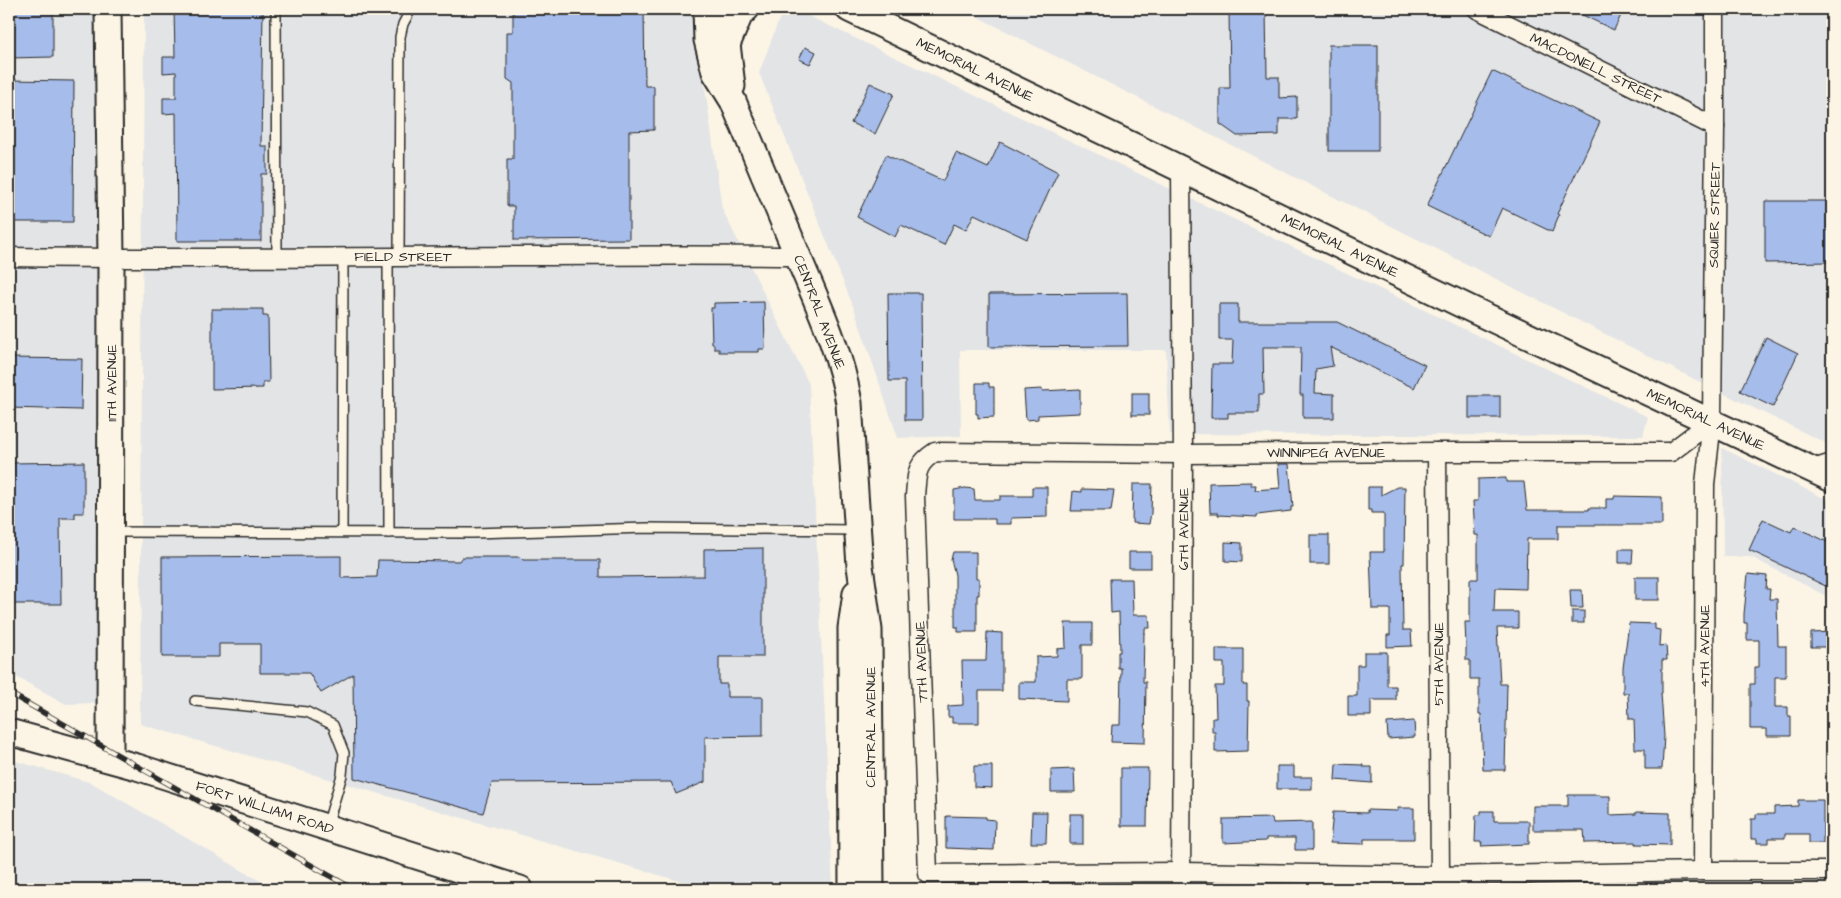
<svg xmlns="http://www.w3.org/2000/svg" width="1841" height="898" font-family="'Architects Daughter',sans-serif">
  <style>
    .built { fill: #e2e4e6 }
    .building { fill: #a6bcea; stroke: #2b2b2b }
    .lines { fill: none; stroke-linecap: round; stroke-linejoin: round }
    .lane-casing { stroke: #2b2b2b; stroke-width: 12 }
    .street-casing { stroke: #2b2b2b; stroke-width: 21 }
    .secondary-casing { stroke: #2b2b2b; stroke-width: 29 }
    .lane { stroke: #fcf5e5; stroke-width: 9 }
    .street { stroke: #fcf5e5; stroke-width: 18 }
    .secondary { stroke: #fcf5e5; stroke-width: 25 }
    .rail-casing { stroke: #2b2b2b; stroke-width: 5.5 }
    .rail { stroke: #fcf5e5; stroke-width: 4; stroke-dasharray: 11; stroke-linecap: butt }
    .labels { text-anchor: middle; stroke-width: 4; stroke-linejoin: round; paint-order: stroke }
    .street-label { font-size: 14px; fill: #2b2b2b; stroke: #fcf5e5 }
  </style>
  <rect width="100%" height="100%" fill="#fcf5e5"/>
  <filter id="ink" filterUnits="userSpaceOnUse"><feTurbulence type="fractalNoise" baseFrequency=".02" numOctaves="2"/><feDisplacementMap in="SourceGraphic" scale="10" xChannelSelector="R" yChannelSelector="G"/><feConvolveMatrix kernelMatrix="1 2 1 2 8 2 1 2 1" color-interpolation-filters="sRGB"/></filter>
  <g filter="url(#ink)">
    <g class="built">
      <polygon points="9,9 96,9 99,703 66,704 9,673"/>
      <polygon points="144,9 694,9 722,209 809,384 833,889 707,889 140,724"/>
      <polygon points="783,9 794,9 1648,417 1643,436 1170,434 1166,350 960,350 961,436 898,438 855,311 759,73"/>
      <polygon points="962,9 1832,9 1832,446 1696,380"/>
      <polygon points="1722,448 1832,502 1832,599 1751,557 1723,556"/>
      <polygon points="9,759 92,783 274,889 9,889"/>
    </g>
    <g class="building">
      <polygon points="9,9 53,9 53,57 9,58"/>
      <polygon points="174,9 263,9 261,146 267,146 267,174 261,174 261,241 177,241 176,113 163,114 163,98 176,98 176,72 163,73 163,57 175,57"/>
      <polygon points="513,9 644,9 645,86 654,86 654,130 629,131 629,239 514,240 514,206 507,206 507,159 513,159 513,83 507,79 507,32 513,32"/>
      <polygon points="1229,9 1266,9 1267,77 1279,77 1279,98 1297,97 1297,119 1279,119 1279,135 1237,136 1220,124 1220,88 1230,88"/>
      <polygon points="1570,9 1624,9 1614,30"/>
      <rect x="1329" y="45" width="49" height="106"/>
      <polygon points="805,47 816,52 810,64 799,59"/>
      <polygon points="1492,71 1600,122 1557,214 1559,215 1552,232 1502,208 1489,236 1427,206"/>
      <polygon points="9,80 74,81 73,222 9,222"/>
      <polygon points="870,83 894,94 875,134 851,123"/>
      <polygon points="1000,142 1058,172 1027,239 974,214 966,230 954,224 944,245 901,225 895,237 857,217 886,155 943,181 956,153 988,168"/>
      <polygon points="1765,201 1832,201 1832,262 1765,263"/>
      <polygon points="888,293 921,293 922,420 905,420 905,381 889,381"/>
      <polygon points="1127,293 1128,346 989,347 989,294"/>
      <polygon points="764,302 765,349 759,349 759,352 719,352 719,349 714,349 714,344 712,344 711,308 714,308 714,303"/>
      <polygon points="1219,304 1238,304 1238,322 1337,322 1425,365 1414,388 1330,347 1333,366 1316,369 1315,393 1334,394 1334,418 1303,418 1303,395 1300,395 1301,347 1263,347 1264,394 1259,394 1259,413 1228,413 1228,418 1211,418 1212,364 1232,364 1233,340 1219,340"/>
      <polygon points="212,309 263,309 263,316 268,316 269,382 263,382 263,388 212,389"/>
      <polygon points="1766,337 1798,353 1773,407 1740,391"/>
      <polygon points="9,358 82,359 81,410 9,408"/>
      <polygon points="976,383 989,383 989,387 994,387 994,417 978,418 978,414 976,414"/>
      <polygon points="1042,389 1042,391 1080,389 1080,413 1038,415 1038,419 1026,420 1024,390"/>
      <rect x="1132" y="393" width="17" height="22"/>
      <rect x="1469" y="396" width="31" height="22"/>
      <polygon points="84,462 84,513 75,513 75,518 60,518 61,604 9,604 9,463"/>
      <polygon points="1278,464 1289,464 1293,507 1291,507 1291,511 1257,515 1257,517 1218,515 1218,513 1210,513 1209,483 1251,482 1251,485 1256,485 1255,490 1280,488"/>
      <polygon points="1506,478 1506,482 1524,482 1527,510 1589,510 1589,508 1606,508 1606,499 1614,499 1614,496 1662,497 1662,525 1558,525 1558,539 1527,539 1526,589 1495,588 1494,612 1518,612 1518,628 1497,628 1500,684 1507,684 1505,770 1483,770 1481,714 1479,714 1479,679 1470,679 1470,660 1466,660 1466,647 1465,622 1470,622 1470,579 1478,579 1478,535 1475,535 1473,501 1478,501 1478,479"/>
      <polygon points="1133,484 1152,484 1151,513 1149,524 1132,523"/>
      <polygon points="1032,487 1047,487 1047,517 1011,518 1011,524 995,524 995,519 954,519 954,490 965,488 974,489 975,500 1000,500 1000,496 1032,496"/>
      <polygon points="1368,487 1381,487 1381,495 1397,487 1405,487 1404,564 1402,564 1403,630 1411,630 1412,646 1387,647 1387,635 1390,635 1390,609 1372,609 1370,552 1384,552 1384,513 1371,513 1371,510 1368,510"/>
      <polygon points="1082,489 1114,490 1111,511 1071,511 1073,491 1082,492"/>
      <polygon points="1763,519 1791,532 1794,526 1832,544 1832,589 1749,550"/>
      <rect x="1310" y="535" width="19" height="29"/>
      <polygon points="1225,542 1242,543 1242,562 1225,561"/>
      <polygon points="763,548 763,657 719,657 719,684 727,684 727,697 763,697 763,736 705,737 705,782 676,794 671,782 492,783 483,813 354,778 353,674 321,693 309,673 260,673 260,644 219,644 219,657 162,657 162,557 341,556 341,578 377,577 378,560 459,561 462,557 520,557 523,560 600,560 600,577 704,576 704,549"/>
      <polygon points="1619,549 1633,549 1632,563 1619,563"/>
      <polygon points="953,552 976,552 976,578 979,578 979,595 977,595 977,632 958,632 958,627 955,627 955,575 951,559"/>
      <rect x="1129" y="552" width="22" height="16"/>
      <polygon points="1748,574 1767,576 1766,589 1770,589 1769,599 1777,599 1778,646 1786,646 1786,677 1775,677 1775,707 1788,707 1788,716 1791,716 1791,736 1767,736 1767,729 1750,729 1750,684 1755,684 1755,667 1759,667 1759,640 1747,640 1747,623 1744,623 1744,614"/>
      <rect x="1635" y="577" width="24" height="23"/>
      <polygon points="1110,579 1132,579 1133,615 1149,615 1150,628 1145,628 1145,633 1144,633 1143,682 1146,682 1145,743 1111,742 1112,725 1120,725 1121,668 1118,668 1118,652 1120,652 1119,612 1111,613"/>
      <polygon points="1570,590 1582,590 1583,608 1571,608"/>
      <rect x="1572" y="611" width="12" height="12"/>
      <polygon points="1065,623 1092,623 1092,645 1082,645 1082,679 1067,679 1067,701 1019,699 1019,682 1036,682 1036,657 1057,656 1057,649 1066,648"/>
      <polygon points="1629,623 1655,624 1655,629 1660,630 1659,646 1666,645 1667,660 1662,660 1662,693 1661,693 1664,736 1662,769 1645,769 1645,749 1635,749 1634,719 1629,719 1628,693 1623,693 1623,668"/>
      <polygon points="987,632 1002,633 1002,691 979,691 979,723 952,723 952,717 948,717 948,706 963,705 962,661 986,661"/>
      <polygon points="1832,632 1832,647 1811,647 1811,633"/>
      <polygon points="1216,649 1243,649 1243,685 1247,685 1247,701 1249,701 1248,751 1215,752 1215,732 1212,732 1212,718 1216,718 1215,686 1224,686 1224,663 1216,663"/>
      <polygon points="1364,652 1387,652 1387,686 1396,686 1396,700 1371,700 1371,716 1348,716 1348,696 1357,696 1357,665 1364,665"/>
      <polygon points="1414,721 1415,737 1388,739 1387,723"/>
      <polygon points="1336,764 1363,765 1363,767 1372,767 1372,783 1335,780"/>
      <polygon points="974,766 992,766 992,788 974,787"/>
      <polygon points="1277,766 1294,766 1294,777 1312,777 1312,789 1277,789"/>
      <polygon points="1121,768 1148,768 1147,826 1121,826"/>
      <polygon points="1074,769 1075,792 1051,792 1051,770"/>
      <polygon points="1568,795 1600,795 1600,796 1610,796 1610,815 1636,814 1636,812 1670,813 1670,845 1636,844 1636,842 1585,843 1584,830 1533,830 1533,806 1568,806"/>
      <polygon points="1798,800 1823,800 1823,843 1809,843 1809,834 1785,834 1785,838 1769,838 1769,843 1757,843 1757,839 1751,839 1751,819 1756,819 1756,814 1774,814 1774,807 1798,806"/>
      <polygon points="1398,808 1414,808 1414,839 1364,839 1364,844 1330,843 1333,812 1367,813 1367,810 1398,811"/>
      <polygon points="1481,811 1494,811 1494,821 1529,821 1529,844 1481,846 1482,842 1475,842 1476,815 1481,815"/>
      <polygon points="1032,812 1047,812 1046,843 1031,843"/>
      <rect x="1070" y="814" width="13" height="30"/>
      <polygon points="946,816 986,817 986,819 995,820 994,850 946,848"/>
      <polygon points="1272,818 1273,823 1312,822 1312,850 1295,850 1295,838 1266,838 1266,841 1223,843 1223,819"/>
    </g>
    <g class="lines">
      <g class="lane-casing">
        <g id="lane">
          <polyline points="276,9 277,257"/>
          <polyline points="388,256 389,533"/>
          <polyline points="399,256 400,37 403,24 411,9"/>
          <polyline points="111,532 473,533 647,528 856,530"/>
          <polyline points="342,532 343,257"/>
          <polyline points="195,701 307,712 333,725 344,753 342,775 327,826"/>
        </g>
      </g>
      <g class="street-casing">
        <g id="street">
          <polyline points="1477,9 1715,127"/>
          <path d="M9,257C272,261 535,253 798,256"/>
          <path d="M1712,421L1671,452H1437L1183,454L935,452C915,465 917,474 915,496L928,874L1181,872L1440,876L1703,871H1832"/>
          <polyline points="1437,452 1440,876"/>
          <polyline points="1813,469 1832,463"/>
          <polyline points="1703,871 1705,484 1712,421 1715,127 1715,9"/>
          <polyline points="1181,889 1183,454 1181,168"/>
        </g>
      </g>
      <g class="secondary-casing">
        <g id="secondary">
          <polyline points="108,9 111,258 110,758"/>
          <path d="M706,9L707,40L715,72L733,101C756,156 779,211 802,266C821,311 841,355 849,403L860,566L869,630L871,889"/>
          <polyline points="726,9 727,44 732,86"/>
          <polyline points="849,9 1475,311 1832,479"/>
          <polyline points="728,42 740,14 746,9"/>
          <polyline points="9,732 137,767 520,889"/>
          <polyline points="852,889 851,628 856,593"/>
        </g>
      </g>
      <use href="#lane" class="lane"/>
      <use href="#street" class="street"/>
      <use href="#secondary" class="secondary"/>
      <g class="rail-casing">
        <polyline id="rail" points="9,693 353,889"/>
      </g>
      <use href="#rail" class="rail"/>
    </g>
  </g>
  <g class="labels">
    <g class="street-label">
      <text transform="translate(1596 68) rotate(26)" y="5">MACDONELL STREET</text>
      <text transform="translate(975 69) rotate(26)" y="5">MEMORIAL AVENUE</text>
      <text transform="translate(1714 215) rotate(-89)" y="5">SQUIER STREET</text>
      <text transform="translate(1340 245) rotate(26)" y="5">MEMORIAL AVENUE</text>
      <text x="403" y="261">FIELD STREET</text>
      <text transform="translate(820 312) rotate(69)" y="5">CENTRAL AVENUE</text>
      <text transform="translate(111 383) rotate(-90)" y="5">11TH AVENUE</text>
      <text transform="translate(1706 419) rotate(25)" y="5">MEMORIAL AVENUE</text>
      <text x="1326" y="457">WINNIPEG AVENUE</text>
      <text transform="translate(1183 529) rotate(-90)" y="5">6TH AVENUE</text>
      <text transform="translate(1704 646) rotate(-90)" y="5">4TH AVENUE</text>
      <text transform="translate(921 662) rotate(-92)" y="5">7TH AVENUE</text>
      <text transform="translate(1438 664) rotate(-90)" y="5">5TH AVENUE</text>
      <text transform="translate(870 727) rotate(-90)" y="5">CENTRAL AVENUE</text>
      <text transform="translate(265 807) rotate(18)" y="5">FORT WILLIAM ROAD</text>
    </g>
  </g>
  <rect width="1841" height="898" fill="none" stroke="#fcf5e5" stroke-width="30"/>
  <rect x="15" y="15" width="1811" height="868" fill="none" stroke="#2b2b2b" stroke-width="2" filter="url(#ink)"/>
</svg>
